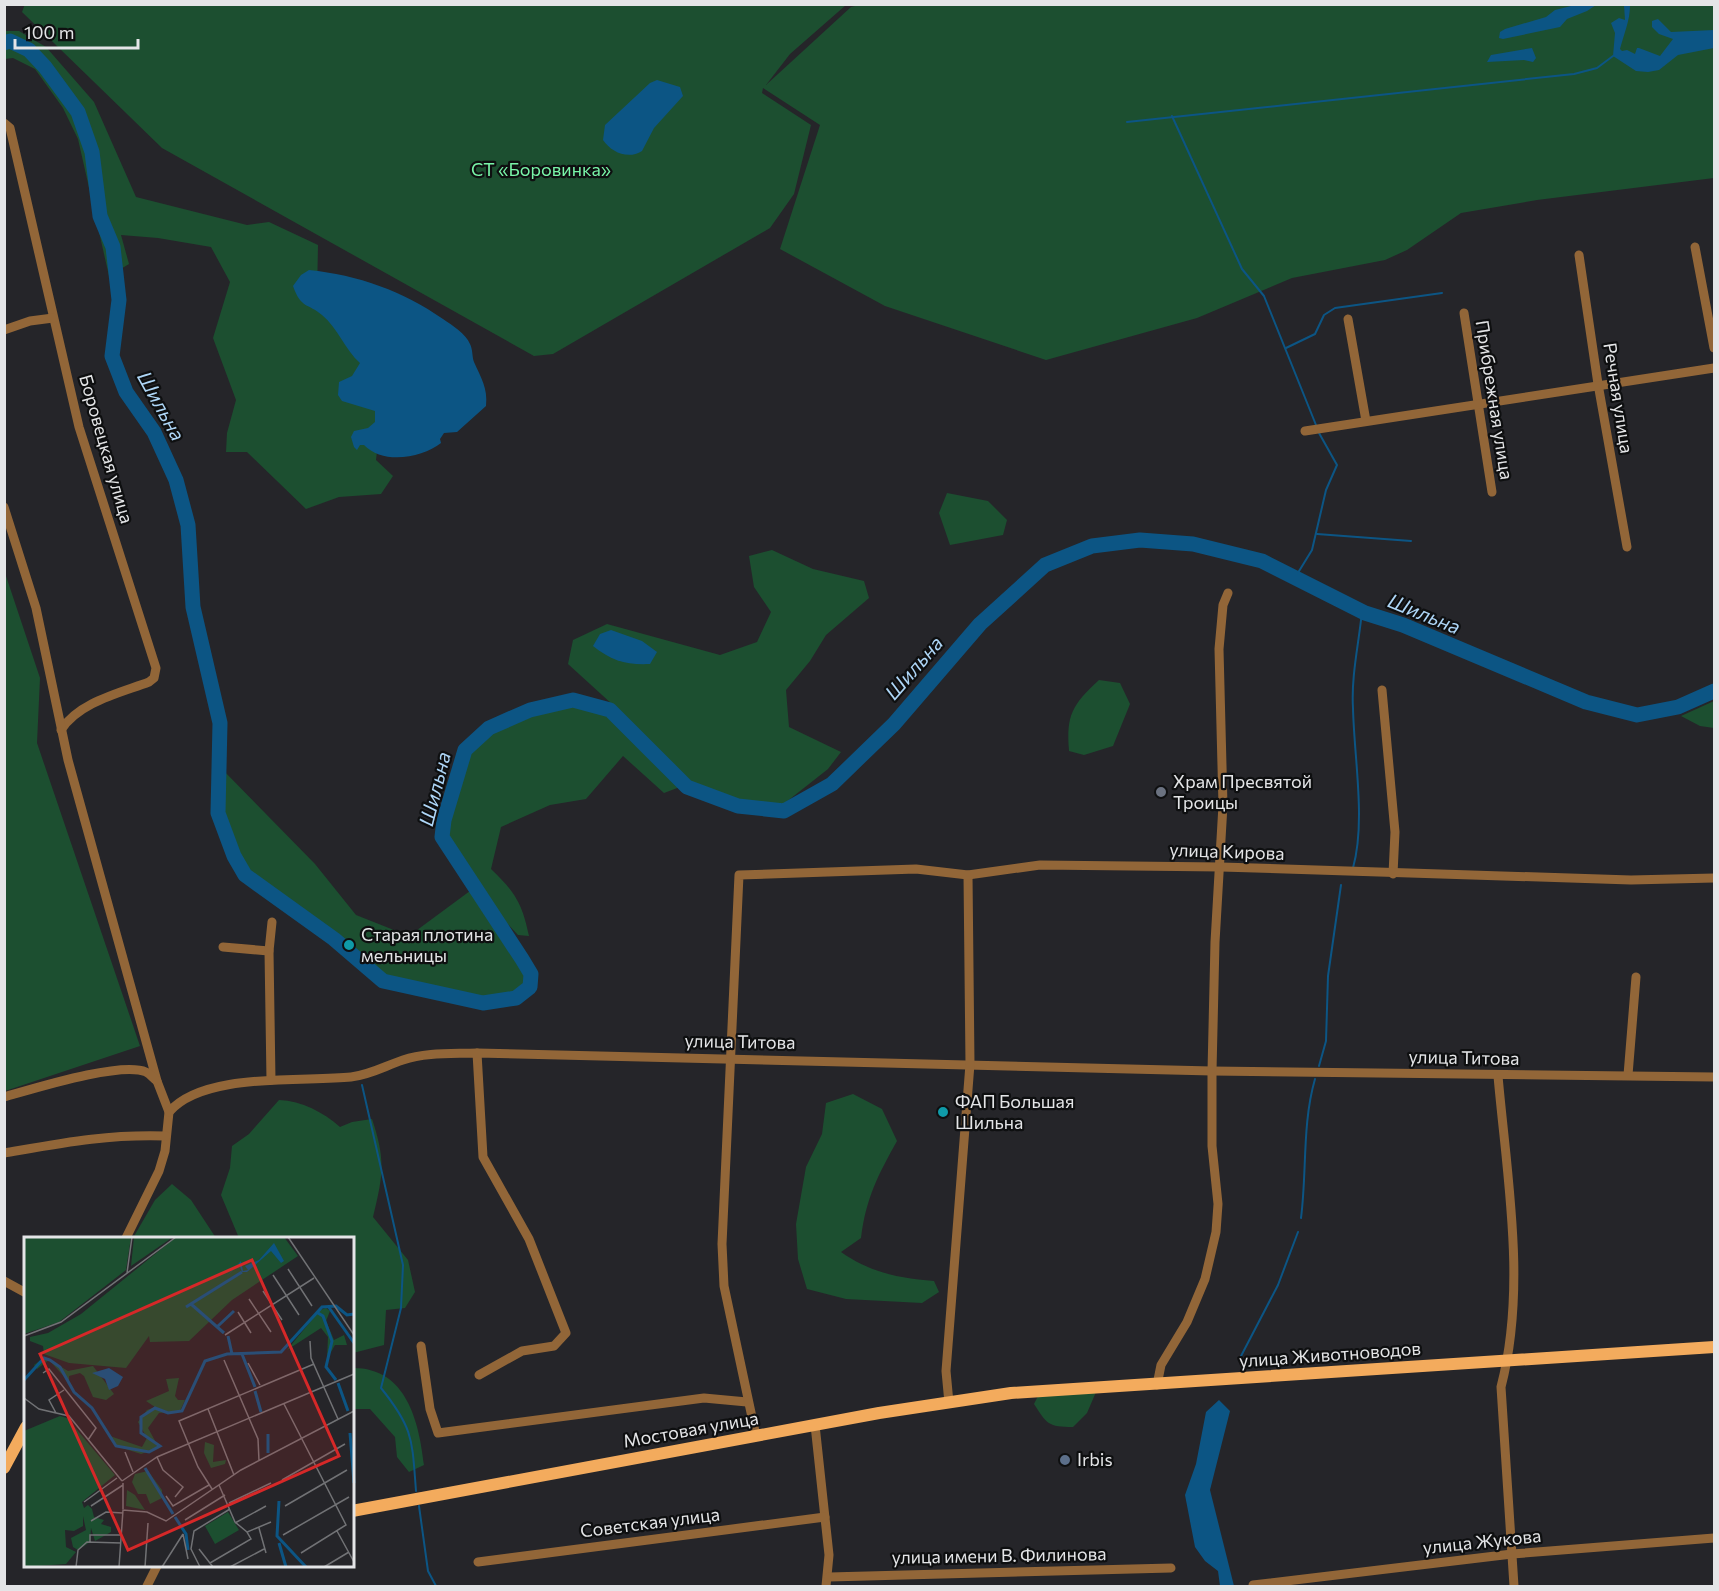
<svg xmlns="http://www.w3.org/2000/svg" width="1719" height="1591" font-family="Commissioner,sans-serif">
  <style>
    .green { fill: #1c4f30 }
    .water { fill: #0c5584 }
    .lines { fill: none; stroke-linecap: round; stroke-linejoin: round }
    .stream { stroke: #0c5584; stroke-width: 2 }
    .river { stroke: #0c5584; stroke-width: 15 }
    .minor { stroke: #926638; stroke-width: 9 }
    .major { stroke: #f3ab5d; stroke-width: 12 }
    .worship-dot { fill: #6b7280; stroke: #0e0f10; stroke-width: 2 }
    .culture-dot { fill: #0f9aa8; stroke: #0e0f10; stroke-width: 2 }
    .service-dot { fill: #5c6f8a; stroke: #0e0f10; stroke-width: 2 }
    .labels { text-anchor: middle; stroke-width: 4.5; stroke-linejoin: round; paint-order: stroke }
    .park-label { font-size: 18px; fill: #79f5a8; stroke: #0e0f10 }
    .street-label { font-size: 18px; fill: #e4e5e7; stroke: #0e0f10 }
    .poi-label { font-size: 18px; fill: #e4e5e7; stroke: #0e0f10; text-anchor: start }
    .water-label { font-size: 20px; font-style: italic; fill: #aed6f7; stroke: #0e0f10 }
    .inset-river { fill: none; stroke: #0c5584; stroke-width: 3 }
    .inset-road { fill: none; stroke: #717275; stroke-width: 1.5 }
    .view { fill: #d62828; fill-opacity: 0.15; stroke: #d62828; stroke-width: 3 }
    .inset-edge { fill: none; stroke: #e4e5e7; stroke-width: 3 }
  </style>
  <rect width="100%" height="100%" fill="#252529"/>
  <g class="green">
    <polygon points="25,4 846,5 790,54 766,85 851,7 859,5 1714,5 1714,178 1537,200 1461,213 1407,250 1385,260 1292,278 1197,318 1046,360 885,306 780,249 820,125 763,88 762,93 811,125 794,194 770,228 553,354 534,356 162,148 22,12"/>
    <polygon points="4,31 19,31 46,47 94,102 136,197 247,225 269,222 318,245 317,296 360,348 381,416 376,460 393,476 381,494 339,497 306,509 247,452 226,452 227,433 236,400 213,338 230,282 211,247 158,238 121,235 129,264 109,276 78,139 63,108 35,69 13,58 5,59"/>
    <polygon points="947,493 988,501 1007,520 1003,535 950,545 939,513"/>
    <path d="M772,550L813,569L864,581L869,598L826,635L810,661L786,690L789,727L841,752L828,769L776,810L730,803L693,782L664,793L623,756L586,799L550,805L501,827L491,869C515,892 522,903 529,936L518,935L478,892L531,974L530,987L516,998L483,1002L383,981L334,939L245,875L234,856L218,814L221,768L315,864L356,915L409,936L474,888L465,885L444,820L455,760L495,718L551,698L586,699L624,715L568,664L573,640L607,624L720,655L757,642L771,612L754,587L749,556Z"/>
    <polygon points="5,573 40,678 37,743 140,1046 5,1091"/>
    <path d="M1099,680L1120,683L1130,704L1113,746L1084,755L1069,751C1066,715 1072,705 1099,680Z"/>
    <polygon points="1714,701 1714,728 1700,726 1681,716"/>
    <path d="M853,1094L882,1109L897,1141C878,1175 866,1198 861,1238L841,1252C871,1273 899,1278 934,1281L939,1292L922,1303L846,1299L807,1289L798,1259L796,1224L806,1167L822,1134L826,1103Z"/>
    <path d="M279,1100C302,1101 323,1112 340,1127L352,1122L372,1119C386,1161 383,1175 373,1217L408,1260L415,1292L405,1308L386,1310L384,1345L353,1353L352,1238H239L221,1195L230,1168L232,1146L249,1134Z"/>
    <polygon points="172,1184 191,1200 216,1238 133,1238 155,1200"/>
    <path d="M353,1368C407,1368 419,1422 424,1465L409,1472L397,1457L395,1437L370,1409H353Z"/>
    <path d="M1096,1392L1087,1413L1073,1427C1048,1427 1047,1424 1034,1404L1038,1396Z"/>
  </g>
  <g class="water">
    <polygon points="1575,5 1596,5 1587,11 1567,19 1560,27 1503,39 1499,38 1500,32 1505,29 1546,17 1555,10"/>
    <path d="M1624,5H1630C1630,21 1624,33 1620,49L1622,51L1627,50L1635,54L1637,48H1639L1660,56L1673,39L1659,34L1652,27V21L1658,19L1671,32L1714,30V48L1678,55L1659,70L1648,72L1636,71L1613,56L1615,33L1611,23L1619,18L1625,20Z"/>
    <polygon points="1532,48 1536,58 1533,62 1524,60 1487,62 1491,55"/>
    <path d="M657,80L680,87L683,96L654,128L642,151C628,160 611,152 603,140L605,125L650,83Z"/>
    <path d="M309,270C358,275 403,291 443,319C452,325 466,334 470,344C473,350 472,357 474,362C481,378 488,388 486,406L457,432L444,433L440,439L441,443C422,458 383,465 364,445H360L357,450L354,447L351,437L354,431L368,428L375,422V411L342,401L338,395L339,382L352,376L360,363C345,350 338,328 322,315C308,303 301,309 293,286L301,275Z"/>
    <path d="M611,630L642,641L657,652L650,664C626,665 612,661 593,646L600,634Z"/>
    <polygon points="1219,1400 1230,1411 1210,1490 1234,1586 1220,1586 1218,1571 1205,1561 1195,1547 1185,1495 1196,1464 1206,1412"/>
  </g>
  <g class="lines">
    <g class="stream">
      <polyline points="1172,116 1242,269 1264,296 1316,425"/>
      <polyline points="1127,122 1574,74 1597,68 1613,56"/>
      <polyline points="1286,348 1315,334 1324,315 1335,308 1442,293"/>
      <polyline points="1317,534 1411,541"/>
      <polyline points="1296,576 1312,550 1326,490 1337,465 1319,433"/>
      <path d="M1353,868C1366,821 1354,758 1353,708C1351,676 1359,643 1362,611"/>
      <polyline points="1319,1066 1326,1041 1328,976 1341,885"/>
      <path d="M362,1085L403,1265L401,1308L381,1388C414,1429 412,1440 416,1491"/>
      <path d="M1301,1218C1307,1172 1302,1124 1315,1079"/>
      <polyline points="1240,1358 1278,1285 1298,1232"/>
      <polyline points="419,1506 428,1571 436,1586"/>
    </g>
    <polyline class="river" points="4,43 10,41 29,50 45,67 78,112 92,152 100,216 113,247 119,300 112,356 126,392 154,432 176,480 188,525 193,607 220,723 218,813 234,856 245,875 334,939 383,981 483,1003 516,998 530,987 531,974 522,959 442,837 444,820 465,750 489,728 530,710 573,700 610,710 687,787 738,806 784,811 832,784 894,724 980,624 1045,565 1092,546 1140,540 1193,544 1262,561 1365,613 1403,625 1586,702 1637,715 1678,707 1714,691"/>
    <g class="minor">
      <path d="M4,123L10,128L79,427L156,668L154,678L149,682C120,693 79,702 61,730"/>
      <polyline points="1695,247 1714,348"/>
      <polyline points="1579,255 1598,384 1627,547"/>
      <polyline points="1464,313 1492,492"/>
      <polyline points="1348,319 1366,421"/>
      <polyline points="4,330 30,321 53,318"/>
      <polyline points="1305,431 1714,368"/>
      <polyline points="4,507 36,608 68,760 157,1081 169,1112 165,1151 159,1171 126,1238"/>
      <polyline points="1382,690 1395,832 1393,874"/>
      <polyline points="223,947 269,951"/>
      <polyline points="477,1053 483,1157 529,1239 566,1333 554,1346 522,1351 479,1375"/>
      <polyline points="1628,1075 1636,977"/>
      <path d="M1498,1076C1507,1178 1527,1287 1501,1387L1514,1586"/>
      <polyline points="271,1080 269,951 272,922"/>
      <path d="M4,1097C33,1089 121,1061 146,1072C150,1074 153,1078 157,1081"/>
      <path d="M169,1112C203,1072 301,1082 351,1077C370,1075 385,1066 403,1060C426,1052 453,1054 477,1053L1212,1071L1714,1077"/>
      <path d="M4,1153C62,1143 107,1134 166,1136"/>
      <polyline points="4,1281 26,1293"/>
      <polyline points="421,1346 430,1409 438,1433 704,1398 747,1402"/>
      <polyline points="1157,1385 1161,1365 1187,1322 1205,1279 1216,1232 1218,1204 1212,1146 1212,1071 1215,942 1223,805 1219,649 1223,605 1228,593"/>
      <polyline points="949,1403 946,1371 970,1064 968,875"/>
      <polyline points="815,1425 829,1555 826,1586"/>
      <polyline points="756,1436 724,1286 722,1244 739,875 916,869 968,875 1040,865 1221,867 1631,880 1714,878"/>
      <polyline points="478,1562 825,1517"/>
      <polyline points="829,1577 1171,1568"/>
      <polyline points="1253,1585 1512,1554 1714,1538"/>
      <polyline points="147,1586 157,1566"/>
    </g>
    <g class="major">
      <polyline points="4,1468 26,1427"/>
      <polyline points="352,1511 879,1413 1011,1393 1714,1347"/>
    </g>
  </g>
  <circle class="worship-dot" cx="1161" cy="792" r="6"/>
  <g class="culture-dot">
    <circle cx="349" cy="945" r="6"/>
    <circle cx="943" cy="1112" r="6"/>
  </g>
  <circle class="service-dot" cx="1065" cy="1460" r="6"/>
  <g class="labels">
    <g class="park-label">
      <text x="541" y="176">СТ «Боровинка»</text>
    </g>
    <g class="street-label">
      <text transform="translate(1618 398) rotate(81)" y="6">Речная улица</text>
      <text transform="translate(1494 400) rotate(81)" y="6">Прибрежная улица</text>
      <text transform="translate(106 449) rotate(74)" y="6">Боровецкая улица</text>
      <text transform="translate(1227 852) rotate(2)" y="6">улица Кирова</text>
      <text transform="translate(740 1042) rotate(1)" y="6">улица Титова</text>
      <text transform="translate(1464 1058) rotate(1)" y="6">улица Титова</text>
      <text transform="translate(1330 1355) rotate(-4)" y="6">улица Животноводов</text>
      <text transform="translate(691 1430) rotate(-10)" y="6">Мостовая улица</text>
      <text transform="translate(650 1523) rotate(-7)" y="6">Советская улица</text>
      <text transform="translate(1482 1542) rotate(-6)" y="6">улица Жукова</text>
      <text transform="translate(999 1556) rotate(-1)" y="6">улица имени В. Филинова</text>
    </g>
    <g class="poi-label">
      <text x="1173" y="788">Храм Пресвятой<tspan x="1173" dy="21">Троицы</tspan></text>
      <text x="361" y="941">Старая плотина<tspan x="361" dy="21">мельницы</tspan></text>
      <text x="955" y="1108">ФАП Большая<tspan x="955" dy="21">Шильна</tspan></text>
      <text x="1077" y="1466">Irbis</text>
    </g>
    <g class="water-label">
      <text transform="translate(161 406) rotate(61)" y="7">Шильна</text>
      <text transform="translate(1424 614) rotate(22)" y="7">Шильна</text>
      <text transform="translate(914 668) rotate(-49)" y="7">Шильна</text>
      <text transform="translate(435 789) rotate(-76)" y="7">Шильна</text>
    </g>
  </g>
  <g transform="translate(24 1237)">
    <rect width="330" height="330" fill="#252529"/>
    <path d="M0,0H107L102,33L35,85L0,97ZM110,0H149L107,29ZM152,0H260L274,19L208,63L165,104L126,105L125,99L102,131L45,126L20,117L19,109L6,104V100L24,96L57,77ZM302,71L306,74L302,84L310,103L320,98L323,108H311L303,122L304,100L297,91L263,113L296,73ZM21,120L44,134L69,129L90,157L82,163L69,160L60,139L56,136L45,139V145L25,123L13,132L10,128ZM155,141L151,159L154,163H161L156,174L135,176L124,191L135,211L117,217L92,209L86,199L118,210L123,201L114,185L123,173L131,170L122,164L145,154L142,142ZM36,179L43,181L91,238L58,265L60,271L64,268L68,272L70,280L80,283L77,287L87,290V295L71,304L67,291L66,305L54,313L49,310L47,301L62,293L59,279V289L50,294L41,293L42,310L52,315L42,327L0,330V194ZM181,205L190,208L189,225L202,223L201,227L187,231L180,216ZM124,234L138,253V261L126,267L122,257H114L108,245L111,237ZM103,253L111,258L121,273L102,269ZM204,275L215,293L191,307L181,289Z" fill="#1c4f30"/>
    <path d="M250,6L260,24L257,26L247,14L223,35H218L215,27L203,39L217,24L219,34L224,33L221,29L235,23ZM85,131L99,140L94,149L85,153L81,142L68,136Z" fill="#0c5584"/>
    <path class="inset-river" d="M167,67L200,96M304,69L330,106M162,70L218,35M294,76L299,79L308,104L302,130L312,143M194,89L210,74M204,99L208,117M218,117L231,150M0,143L20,121L26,123L36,130L50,155L68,171L92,209L125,215L136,209L117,196V180L131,171L144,176L158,174L181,124L203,117L257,115L298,70L312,69L323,78L330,77M314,146L324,174M231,154L237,175M326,196L330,246M244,216V197M121,231L149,277M255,264L253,299L282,330M151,280L162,297L164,313M255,306L262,330"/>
    <path class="inset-road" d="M264,0L330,98M264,32L288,69M103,36L108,0M249,38L275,78M239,54L258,83M225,62L247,95M214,75L227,96M201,98L290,41M0,99L37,85L152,0M286,104L287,121L314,182M200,123L234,202L235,224M224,126L236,148M19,136L25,132L72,191L64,203M0,161L15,172L45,179L98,244M260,167L322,288L277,316M184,172L210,238M32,176L25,163L40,153M101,215L109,235M133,220L139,233L159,250L151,260M258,243L321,207M98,244L133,220L330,137M99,246V272M195,248L211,285L223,295M188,252L174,230L155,184L290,127M142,259L149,269L185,248M60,265L93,241M205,266L247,246M67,269L99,248M261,269L323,233M161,283L201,258M67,284L82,275L99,276M211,286L242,269M235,291L242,316M313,294L330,325M159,297L164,322M259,298L325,260M66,305V298H97M175,312L189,330M186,326L227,302L223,295L247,285M52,330L54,313L63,305L97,306M95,330L99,273L123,275L142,284L217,233L330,174M121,330L124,286M138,330L159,297M176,330L167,312L170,294L206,272M206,330L240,312M300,330L325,315"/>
    <path class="view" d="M228,23L315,219L104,313L16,117Z"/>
    <rect width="330" height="330" class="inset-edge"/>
  </g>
  <rect width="1719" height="1591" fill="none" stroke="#e4e5e7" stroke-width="12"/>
  <path d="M15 39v9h123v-9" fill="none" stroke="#e4e5e7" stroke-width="3"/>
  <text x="24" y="39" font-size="18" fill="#e4e5e7" stroke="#0e0f10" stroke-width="4.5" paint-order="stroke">100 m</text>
</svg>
